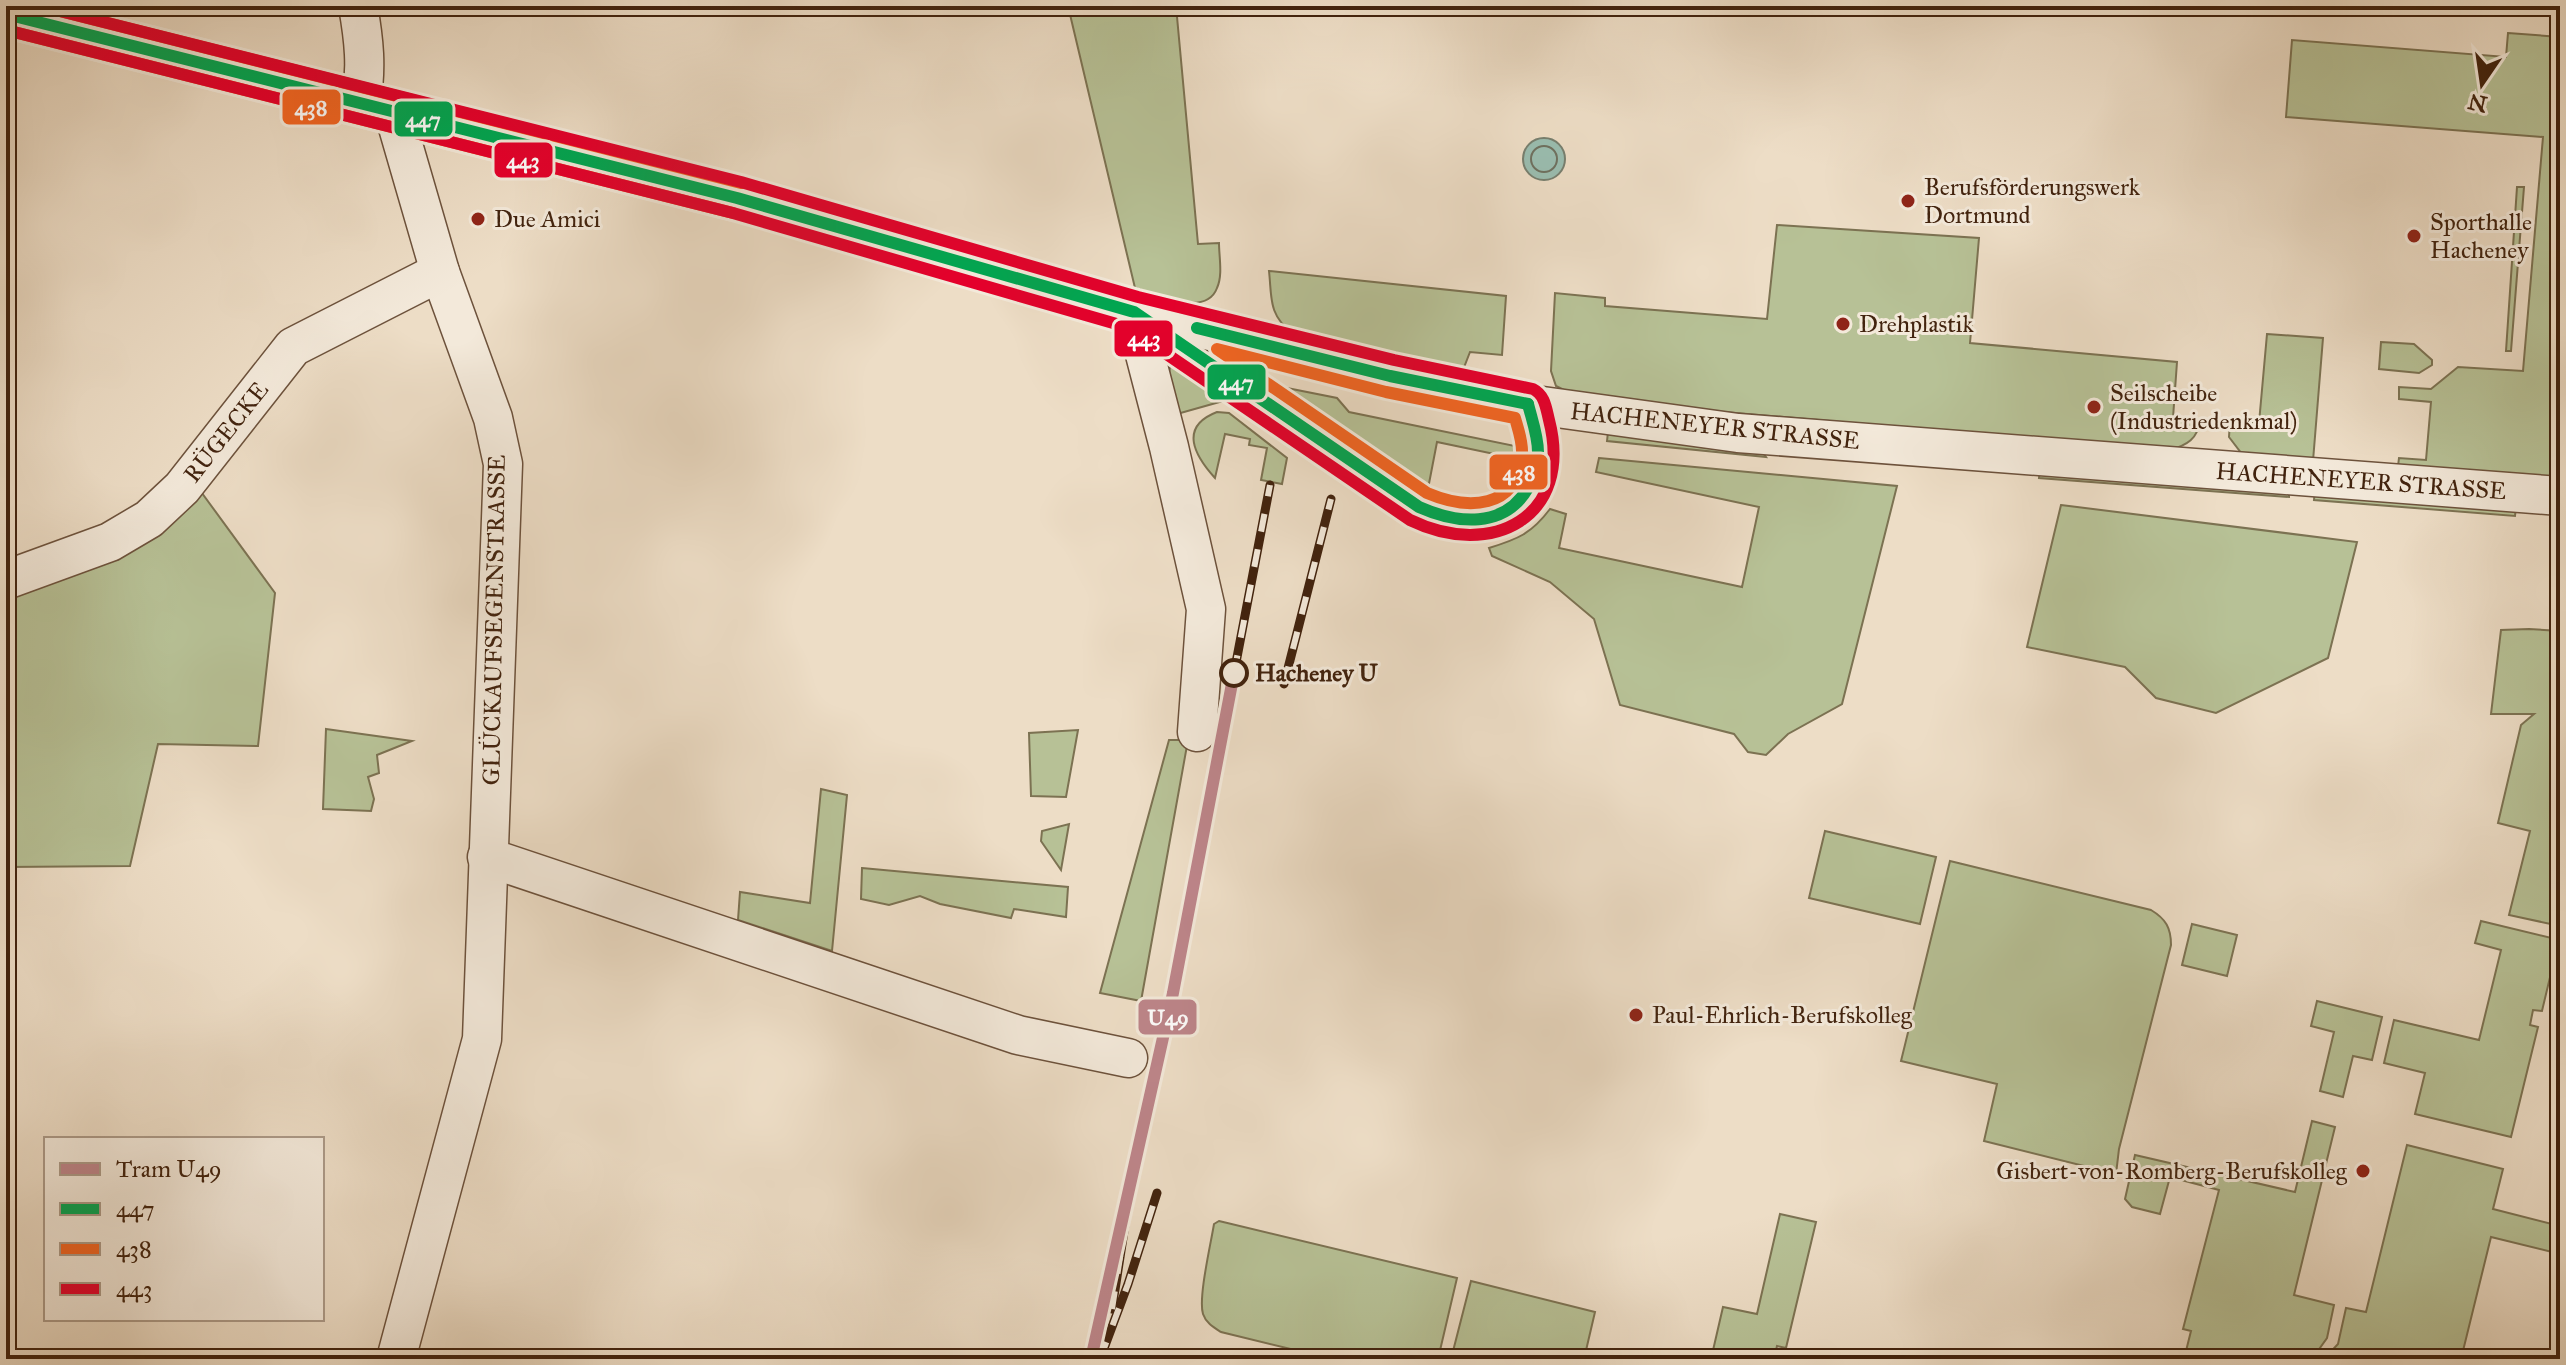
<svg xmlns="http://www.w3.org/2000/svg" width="2566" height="1365" font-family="'IM FELL Great Primer',serif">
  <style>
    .green { fill: #b7c196; stroke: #7c7252; stroke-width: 2 }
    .water { fill: #9abdb0; stroke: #777f6f; stroke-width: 2 }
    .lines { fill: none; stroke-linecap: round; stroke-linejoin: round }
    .shore { stroke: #6e705f; stroke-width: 2 }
    .minor-casing { stroke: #6d523c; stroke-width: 41 }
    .minor { stroke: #f3e9da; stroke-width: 38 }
    .rail-casing { stroke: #42230e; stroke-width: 9 }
    .rail { stroke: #f3e9da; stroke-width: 6; stroke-dasharray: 18; stroke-linecap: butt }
    .bus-1-casing { stroke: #f3e9da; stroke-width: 18 }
    .bus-2-casing { stroke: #f3e9da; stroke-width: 18 }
    .bus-3-casing { stroke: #f3e9da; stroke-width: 18 }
    .bus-1 { stroke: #00a651; stroke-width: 12 }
    .bus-2 { stroke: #f26522; stroke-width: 12 }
    .bus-3 { stroke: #e4002b; stroke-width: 12 }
    .tram-1-casing { stroke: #f3e9da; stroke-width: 18 }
    .tram-1 { stroke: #bd858a; stroke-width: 12 }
    .poi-dot { fill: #8f2418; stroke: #f3e9da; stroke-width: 3 }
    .stop-dot { fill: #f3e9da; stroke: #42230e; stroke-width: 4 }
    .labels { text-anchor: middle; stroke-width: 6; stroke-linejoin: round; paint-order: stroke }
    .poi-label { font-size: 24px; fill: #42230e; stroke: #f3e9da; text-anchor: start }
    .street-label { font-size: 24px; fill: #42230e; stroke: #f3e9da }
    .stop-label { font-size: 24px; font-weight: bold; fill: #42230e; stroke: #f3e9da; text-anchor: start }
    .line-badge { stroke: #f3e9da; stroke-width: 3 }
    .badge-label { font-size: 22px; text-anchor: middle; font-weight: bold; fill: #fff }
  </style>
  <rect width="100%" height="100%" fill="#edddc6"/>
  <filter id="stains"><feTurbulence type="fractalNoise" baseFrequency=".0025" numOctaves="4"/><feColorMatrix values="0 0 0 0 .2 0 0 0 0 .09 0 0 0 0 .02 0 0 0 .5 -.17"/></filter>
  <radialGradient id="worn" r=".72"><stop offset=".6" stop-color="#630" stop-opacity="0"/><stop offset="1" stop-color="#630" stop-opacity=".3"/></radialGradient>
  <g class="green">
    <path d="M1068,6H1176L1198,244L1219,243C1219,257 1223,275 1217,288C1206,318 1155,294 1135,288Z"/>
    <polygon points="2508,33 2560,37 2560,422 2557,460 2560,460 2560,478 2398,466 2399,458 2426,460 2431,402 2399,399 2399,387 2431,389 2458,367 2523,371 2543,137 2286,117 2292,40 2506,57"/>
    <polygon points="2517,187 2524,187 2511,351 2506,351"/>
    <path d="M1777,225L1979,238L1970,343L2177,362L2173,418L2200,420C2198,439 2187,445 2170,450L1665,407L1572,394L1556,386L1551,371L1555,293L1605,298V306L1767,319Z"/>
    <path d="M1269,271L1506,296L1502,355L1470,352L1461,375L1292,333C1268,314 1272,298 1269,271Z"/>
    <polygon points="2267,334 2323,338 2313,461 2242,454 2229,437 2230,421 2259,423"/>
    <polygon points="2381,342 2414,344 2432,360 2432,365 2419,373 2379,369"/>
    <polygon points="1176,365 1223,401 1177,414 1169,373 1170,367"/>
    <path d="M1282,387L1337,398L1349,412L1515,446C1519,466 1514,478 1499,492L1504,456L1437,442L1427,494Z"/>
    <path d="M1217,412L1229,413L1287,458L1282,484L1261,480L1267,448L1249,445L1250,439L1225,434L1215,478C1195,456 1178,427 1217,412Z"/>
    <polygon points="1608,432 1759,447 1766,457 1607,441"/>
    <path d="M1599,458L1897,486L1842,704L1788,734L1766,755L1748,752L1734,734L1620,705L1594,619L1550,582L1492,556L1489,548C1518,539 1531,534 1550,509L1566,514L1559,548L1742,587L1759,507L1596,472Z"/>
    <polygon points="2040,468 2289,489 2289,497 2039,478"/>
    <polygon points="199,489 275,593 258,746 158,744 130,866 6,867 6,562"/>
    <polygon points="2315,489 2516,507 2515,516 2314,500"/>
    <polygon points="2061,505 2357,542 2328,658 2216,713 2156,698 2125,667 2027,647"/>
    <polygon points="2529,629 2560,631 2560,926 2509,915 2530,831 2498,823 2521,725 2534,714 2491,714 2501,630"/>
    <polygon points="326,729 412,741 377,755 379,773 368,777 374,799 371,811 323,809"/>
    <polygon points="1078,730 1066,797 1031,796 1029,733"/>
    <polygon points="1169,740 1188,740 1141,1001 1100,993"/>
    <polygon points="821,789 847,795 832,951 738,920 740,892 810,903"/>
    <polygon points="1069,824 1061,870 1041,841 1042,831"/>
    <polygon points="1825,831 1936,857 1920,924 1809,898"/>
    <path d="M1950,861L2151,910C2166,919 2171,928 2171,945L2119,1149L2116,1174L1984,1141L1997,1084L1901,1061Z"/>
    <polygon points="862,868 1068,887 1066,917 1014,909 1011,918 940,904 920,896 889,905 861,899"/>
    <polygon points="2481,921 2560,940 2560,974 2551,973 2542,1011 2533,1010 2530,1025 2538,1027 2511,1137 2415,1114 2425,1073 2384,1063 2394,1020 2479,1040 2501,950 2475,943"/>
    <polygon points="2192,924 2237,935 2227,976 2182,965"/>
    <polygon points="2317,1001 2382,1017 2372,1060 2353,1056 2343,1097 2320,1091 2334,1032 2311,1026"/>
    <polygon points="2312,1121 2335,1127 2294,1295 2334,1305 2327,1338 2312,1359 2184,1359 2191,1331 2183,1329 2219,1190 2170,1177 2160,1214 2132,1207 2125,1199 2135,1155 2295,1192"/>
    <polygon points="2407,1145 2503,1169 2493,1209 2560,1226 2560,1254 2491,1237 2461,1359 2324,1359 2338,1344 2346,1308 2366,1312"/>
    <polygon points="1780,1214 1816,1222 1786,1348 1777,1346 1774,1359 1711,1359 1723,1307 1757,1314"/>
    <path d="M1219,1221L1457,1278L1438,1359H1332L1221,1332C1213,1327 1206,1323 1203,1314C1198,1298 1211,1243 1214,1224Z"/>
    <polygon points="1471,1281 1595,1312 1584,1359 1451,1359"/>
  </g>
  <circle class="water" cx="1544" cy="159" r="21"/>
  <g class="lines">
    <circle class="shore" cx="1544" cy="159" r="13"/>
    <g class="minor-casing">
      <g id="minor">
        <path d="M358,6C364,40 367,68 361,102"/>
        <polyline points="6,14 737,198 1134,312 1390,376 1528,404 1738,433 2560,496"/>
        <polyline points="393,110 440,272 493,418 503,464 482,1039 396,1359"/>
        <polyline points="1134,312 1169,447 1206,609 1197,732"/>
        <polyline points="6,580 110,542 149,519 182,488 293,347 440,272"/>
        <polyline points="487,857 1018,1035 1128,1058"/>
      </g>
    </g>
    <use href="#minor" class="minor"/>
    <g class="rail-casing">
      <g id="rail">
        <polyline points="1234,673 1270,485"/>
        <polyline points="1284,684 1331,499"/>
        <polyline points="1112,1309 1131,1186"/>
        <polyline points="1100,1359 1128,1284 1157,1193"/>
      </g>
    </g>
    <use href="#rail" class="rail"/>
    <g class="bus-1-casing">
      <g id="bus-1">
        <path d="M6,14L737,198L1134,312L1419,507C1457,524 1504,529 1528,488C1534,478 1538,464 1538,452C1538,436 1532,420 1528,404"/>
        <polyline points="1197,328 1390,376 1528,404"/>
      </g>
    </g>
    <g class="bus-2-casing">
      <g id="bus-2">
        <polyline points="40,6 741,183"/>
        <polyline points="6,30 733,213"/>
        <path d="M1217,349L1386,392L1515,418C1518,429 1523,442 1522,455C1518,510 1467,510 1427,493Z"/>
      </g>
    </g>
    <g class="bus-3-casing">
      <path id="bus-3" d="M6,30L733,213L1127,327L1410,520C1492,560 1574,517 1549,420C1546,408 1545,395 1533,389L1394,360L1138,297L741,182L40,6"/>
    </g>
    <use href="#bus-1" class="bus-1"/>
    <use href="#bus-2" class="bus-2"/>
    <use href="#bus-3" class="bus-3"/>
    <g class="tram-1-casing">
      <polyline id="tram-1" points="1091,1359 1173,993 1234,673"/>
    </g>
    <use href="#tram-1" class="tram-1"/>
  </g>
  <g class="poi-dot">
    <circle cx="1908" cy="201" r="8"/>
    <circle cx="478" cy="219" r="8"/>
    <circle cx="2414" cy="236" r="8"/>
    <circle cx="1843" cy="324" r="8"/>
    <circle cx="2094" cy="407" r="8"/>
    <circle cx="1636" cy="1015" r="8"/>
    <circle cx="2363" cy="1171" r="8"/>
  </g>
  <circle class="stop-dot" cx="1234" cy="673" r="13"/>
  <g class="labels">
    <g class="poi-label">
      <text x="1924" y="195">Berufsförderungswerk<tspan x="1924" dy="28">Dortmund</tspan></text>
      <text x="494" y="227">Due Amici</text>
      <text x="2430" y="230">Sporthalle<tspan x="2430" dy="28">Hacheney</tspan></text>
      <text x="1859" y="332">Drehplastik</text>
      <text x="2110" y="401">Seilscheibe<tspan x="2110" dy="28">(Industriedenkmal)</tspan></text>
      <text x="1652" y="1023">Paul-Ehrlich-Berufskolleg</text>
      <text x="2347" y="1179" text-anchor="end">Gisbert-von-Romberg-Berufskolleg</text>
    </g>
    <g class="street-label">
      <text transform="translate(1715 426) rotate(6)" y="8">HACHENEYER STRASSE</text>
      <text transform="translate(226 432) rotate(-52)" y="8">RÜGECKE</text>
      <text transform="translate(2361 481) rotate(4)" y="8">HACHENEYER STRASSE</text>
      <text transform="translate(494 620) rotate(-89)" y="8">GLÜCKAUFSEGENSTRASSE</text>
    </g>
    <g class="stop-label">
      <text x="1255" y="681">Hacheney U</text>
    </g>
  </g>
  <g class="line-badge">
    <rect x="281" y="88" width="61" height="38" rx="8" fill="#f26522"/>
    <rect x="393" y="100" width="61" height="38" rx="8" fill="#00a651"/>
    <rect x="493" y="141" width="61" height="38" rx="8" fill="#e4002b"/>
    <rect x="1113" y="319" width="61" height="39" rx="8" fill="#e4002b"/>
    <rect x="1206" y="363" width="61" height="38" rx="8" fill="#00a651"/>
    <rect x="1488" y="453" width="61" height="38" rx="8" fill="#f26522"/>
    <rect x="1137" y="998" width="61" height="38" rx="8" fill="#bd858a"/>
  </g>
  <g class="badge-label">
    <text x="311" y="115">438</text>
    <text x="423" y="127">447</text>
    <text x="523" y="168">443</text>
    <text x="1144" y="346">443</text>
    <text x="1236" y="390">447</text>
    <text x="1519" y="480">438</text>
    <text x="1168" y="1025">U49</text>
  </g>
  <rect width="2566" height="1365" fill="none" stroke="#edddc6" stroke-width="32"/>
  <rect x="8" y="8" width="2550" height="1349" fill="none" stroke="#42230e" stroke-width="4"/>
  <rect x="16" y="16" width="2534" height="1333" fill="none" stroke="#42230e" stroke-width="2"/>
  <rect x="44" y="1137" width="280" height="184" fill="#f3e9da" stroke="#ac9a88" stroke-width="2"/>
  <rect x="60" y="1163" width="40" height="12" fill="#bd858a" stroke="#ac9a88" stroke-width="2"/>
  <text x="116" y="1177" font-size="24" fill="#42230e">Tram U49</text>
  <rect x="60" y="1203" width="40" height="12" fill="#00a651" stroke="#ac9a88" stroke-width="2"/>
  <text x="116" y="1217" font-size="24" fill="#42230e">447</text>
  <rect x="60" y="1243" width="40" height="12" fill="#f26522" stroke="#ac9a88" stroke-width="2"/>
  <text x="116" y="1257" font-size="24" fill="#42230e">438</text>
  <rect x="60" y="1283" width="40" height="12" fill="#e4002b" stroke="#ac9a88" stroke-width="2"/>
  <text x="116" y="1297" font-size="24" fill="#42230e">443</text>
  <g transform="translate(2482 84) rotate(193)" stroke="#f3e9da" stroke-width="6" paint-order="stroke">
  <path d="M0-6L14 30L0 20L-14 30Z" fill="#42230e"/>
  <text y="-12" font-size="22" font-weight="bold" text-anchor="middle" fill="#42230e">N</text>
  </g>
  <rect width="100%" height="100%" filter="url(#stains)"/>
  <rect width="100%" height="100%" fill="url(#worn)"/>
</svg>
